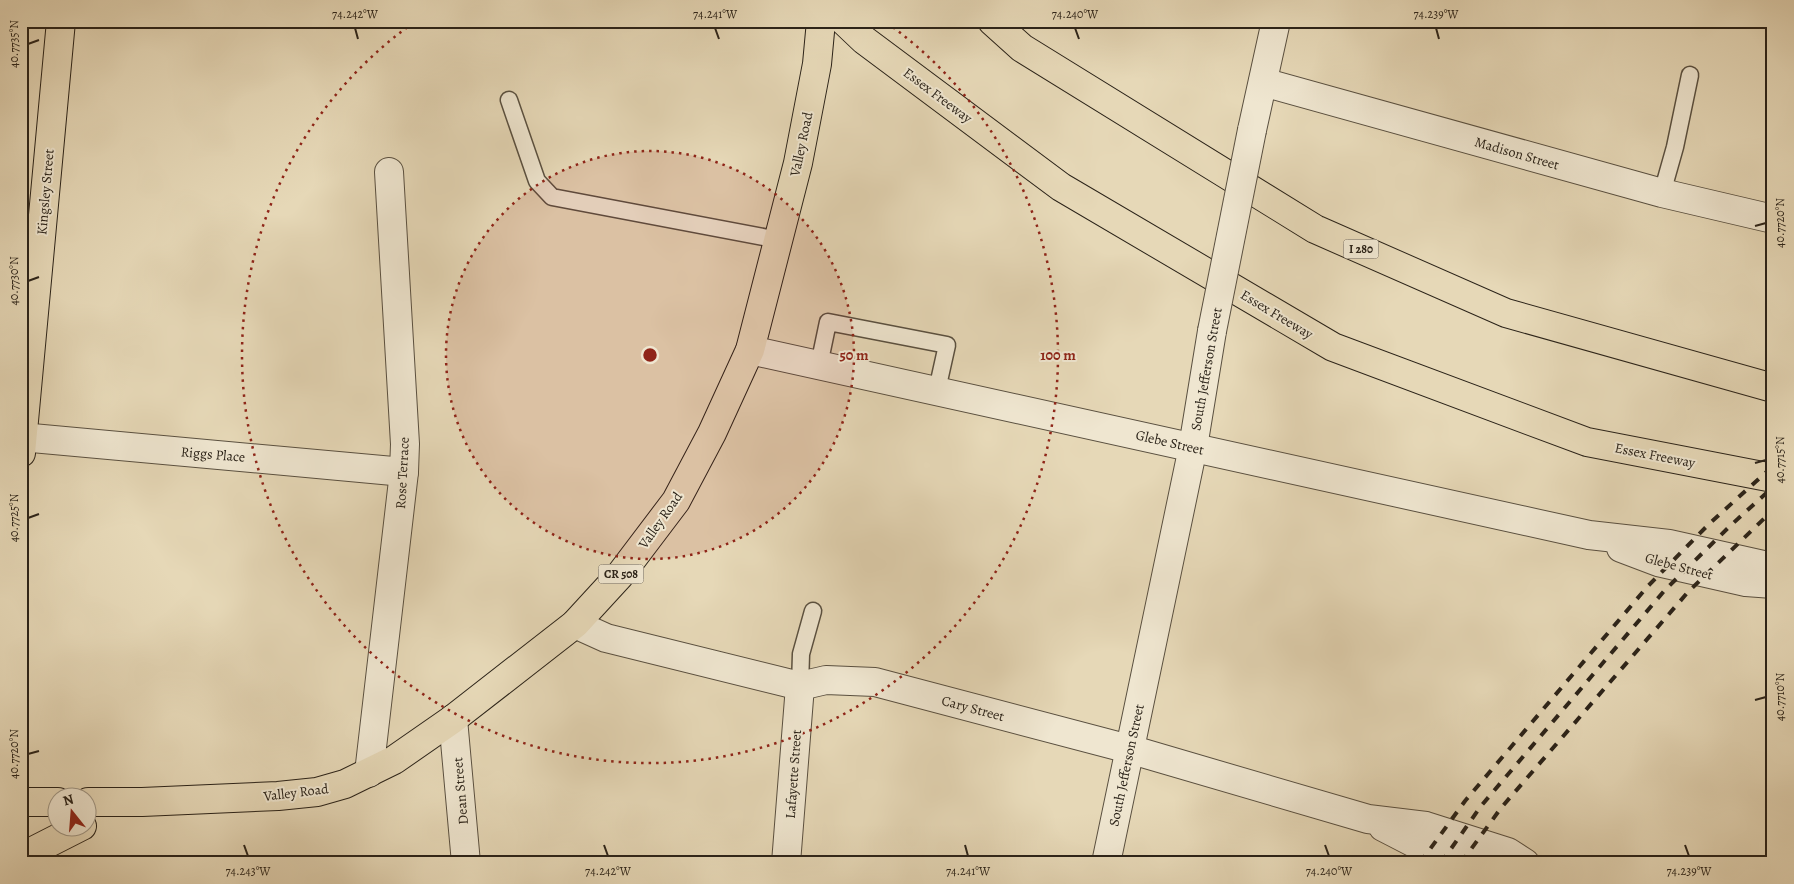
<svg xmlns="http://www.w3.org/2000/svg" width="1794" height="884" font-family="Alegreya,serif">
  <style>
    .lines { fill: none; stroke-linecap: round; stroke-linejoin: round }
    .lane-casing { stroke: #5a5040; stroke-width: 19 }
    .street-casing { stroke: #5a5040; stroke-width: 30 }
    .primary-casing { stroke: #2b2319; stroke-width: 30 }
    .highway-casing { stroke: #2b2319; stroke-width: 30 }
    .lane { stroke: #efe6d0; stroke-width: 16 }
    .street { stroke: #efe6d0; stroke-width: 28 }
    .primary { stroke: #e6d8b7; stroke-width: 28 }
    .highway { stroke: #e6d8b7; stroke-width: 28 }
    .rail { stroke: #2b2319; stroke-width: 4; stroke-dasharray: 9 9; stroke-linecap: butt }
    .street-bridge-casing { stroke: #5a5040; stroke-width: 30; stroke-linecap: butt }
    .street-bridge { stroke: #efe6d0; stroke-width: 28 }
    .ticks { fill: none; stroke: #2b2319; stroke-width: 2 }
    .ring { fill: none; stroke: #8f2418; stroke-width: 2.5; stroke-dasharray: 2.5 5 }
    .labels { text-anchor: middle; stroke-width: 4; stroke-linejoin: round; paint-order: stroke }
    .shield { fill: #efe6d0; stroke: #665e50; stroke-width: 1 }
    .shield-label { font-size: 12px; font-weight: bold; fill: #2b2319 }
    .street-label { font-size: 14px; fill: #2b2319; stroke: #efe6d0 }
    .centre { fill: #8f2418; stroke: #efe6d0; stroke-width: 2.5 }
    .ring-label { font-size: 15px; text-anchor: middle; font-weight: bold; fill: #8f2418; stroke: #efe6d0; stroke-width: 4; stroke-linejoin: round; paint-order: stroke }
    .neatline { fill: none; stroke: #2b2319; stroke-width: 2 }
    .ticks-label { font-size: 12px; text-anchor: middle; fill: #2b2319 }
  </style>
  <rect width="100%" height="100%" fill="#e6d8b7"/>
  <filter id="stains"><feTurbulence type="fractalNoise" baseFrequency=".004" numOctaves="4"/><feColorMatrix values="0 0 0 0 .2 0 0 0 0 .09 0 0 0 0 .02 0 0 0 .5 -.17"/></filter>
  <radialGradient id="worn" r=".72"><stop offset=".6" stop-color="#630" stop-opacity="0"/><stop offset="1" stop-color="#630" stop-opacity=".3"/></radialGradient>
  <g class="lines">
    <g class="lane-casing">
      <g id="lane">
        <polyline points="509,100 537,181 552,197 779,240"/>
        <polyline points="1662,193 1675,147 1690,75"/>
        <polyline points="819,365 828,322 947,345 937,390"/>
        <polyline points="800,686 801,654 813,611"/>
      </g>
    </g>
    <g class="street-casing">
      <g id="street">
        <polyline points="1263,82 1662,193 1773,219"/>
        <polyline points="1252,130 1276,21"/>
        <polyline points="750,350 1589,535 1669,544 1763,565 1773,569"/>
        <polyline points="21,437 404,472"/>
        <polyline points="1621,548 1658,562 1746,582 1773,584"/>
        <polyline points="575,624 606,638 800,686 826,680 875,682 1129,749 1368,819 1426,826 1508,852 1525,863"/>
        <polyline points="453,719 466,863"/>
        <polyline points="369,773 404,472 405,444 389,172"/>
        <polyline points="1383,827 1416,844 1475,863"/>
        <polyline points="786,863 800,686"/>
        <polyline points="1106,863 1193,447 1212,331"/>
      </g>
    </g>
    <g class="primary-casing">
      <g id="primary">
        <polyline points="21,453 61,21"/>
        <polyline points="21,802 58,802"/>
        <polyline points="88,802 142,802 278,796 317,792 345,784 394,760 453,719 575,624 620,575 676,501 712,433 750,350 798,163 817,64 821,21"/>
        <polyline points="21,860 29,853 82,826"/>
      </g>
    </g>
    <g class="highway-casing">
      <g id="highway">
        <polyline points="844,21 864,40 1061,187 1333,347 1587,442 1773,478"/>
        <polyline points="992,21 1022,48 1315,229 1506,313 1773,388"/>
      </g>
    </g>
    <use href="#lane" class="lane"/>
    <use href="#street" class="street"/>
    <use href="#primary" class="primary"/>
    <use href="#highway" class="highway"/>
    <g class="rail">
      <polyline points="1420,863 1465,801 1648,586 1709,524 1773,466"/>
      <polyline points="1441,863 1481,806 1665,590 1730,526 1773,487"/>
      <polyline points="1461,863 1501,808 1688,592 1773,510"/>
    </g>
    <g class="street-bridge-casing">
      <polyline id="street-bridge" points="1212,331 1252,130"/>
    </g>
    <use href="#street-bridge" class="street-bridge"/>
  </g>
  <path class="ticks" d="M355,28L358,39M715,28L719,39M1075,28L1079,39M1436,28L1439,39M28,44L39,40M1755,226L1766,223M28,281L39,277M1755,463L1766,460M28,518L39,514M1755,700L1766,697M28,754L39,751M244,845L248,856M604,845L608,856M965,845L968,856M1325,845L1329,856M1685,845L1689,856"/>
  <circle cx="650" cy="355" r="204" fill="#8f2418" fill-opacity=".12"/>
  <g class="ring">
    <circle cx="650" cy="355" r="204"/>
    <path d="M887 23A408 408 0 1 1 413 23"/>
  </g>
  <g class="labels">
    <g class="shield">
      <rect x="1343.5" y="239.5" width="35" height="19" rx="4"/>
      <rect x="598.5" y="564.5" width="45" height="19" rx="4"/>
    </g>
    <g class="shield-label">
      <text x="1361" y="253">I 280</text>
      <text x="621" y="578">CR 508</text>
    </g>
    <g class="street-label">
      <text transform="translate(938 95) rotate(37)" y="5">Essex Freeway</text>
      <text transform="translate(801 144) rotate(-78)" y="5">Valley Road</text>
      <text transform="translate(1517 153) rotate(16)" y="5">Madison Street</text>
      <text transform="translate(45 192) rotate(-85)" y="5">Kingsley Street</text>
      <text transform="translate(1277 314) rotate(31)" y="5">Essex Freeway</text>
      <text transform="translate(1206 369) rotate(-80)" y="5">South Jefferson Street</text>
      <text transform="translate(1170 442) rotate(13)" y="5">Glebe Street</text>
      <text transform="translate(213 454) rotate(5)" y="5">Riggs Place</text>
      <text transform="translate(1655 455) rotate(11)" y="5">Essex Freeway</text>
      <text transform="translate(402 473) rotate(-87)" y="5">Rose Terrace</text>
      <text transform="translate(660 520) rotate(-55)" y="5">Valley Road</text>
      <text transform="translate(1679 566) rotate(15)" y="5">Glebe Street</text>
      <text transform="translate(973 708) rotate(15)" y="5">Cary Street</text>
      <text transform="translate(1126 765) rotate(-78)" y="5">South Jefferson Street</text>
      <text transform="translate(793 774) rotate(-86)" y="5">Lafayette Street</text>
      <text transform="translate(460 791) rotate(-95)" y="5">Dean Street</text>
      <text transform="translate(296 792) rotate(-7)" y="5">Valley Road</text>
    </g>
  </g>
  <circle cx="650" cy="355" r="8" class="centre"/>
  <g class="ring-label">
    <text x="854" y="360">50 m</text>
    <text x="1058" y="360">100 m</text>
  </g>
  <rect width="1794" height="884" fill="none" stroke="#e6d8b7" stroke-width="55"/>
  <g transform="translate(72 812) rotate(343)"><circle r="24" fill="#efe6d0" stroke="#a19887"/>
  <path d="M0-4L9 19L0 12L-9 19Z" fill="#8f2418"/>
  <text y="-8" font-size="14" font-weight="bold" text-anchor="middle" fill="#2b2319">N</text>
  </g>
  <rect x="28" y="28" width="1738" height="828" class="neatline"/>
  <g class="ticks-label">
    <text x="355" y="18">74.242°W</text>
    <text x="715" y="18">74.241°W</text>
    <text x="1075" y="18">74.240°W</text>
    <text x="1436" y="18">74.239°W</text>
    <text transform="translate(14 44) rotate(-90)" y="4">40.7735°N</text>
    <text transform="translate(1780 223) rotate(-90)" y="4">40.7720°N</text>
    <text transform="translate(14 281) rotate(-90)" y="4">40.7730°N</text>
    <text transform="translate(1780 460) rotate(-90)" y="4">40.7715°N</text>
    <text transform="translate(14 518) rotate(-90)" y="4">40.7725°N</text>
    <text transform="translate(1780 697) rotate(-90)" y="4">40.7710°N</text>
    <text transform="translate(14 754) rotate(-90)" y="4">40.7720°N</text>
    <text x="248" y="875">74.243°W</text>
    <text x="608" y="875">74.242°W</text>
    <text x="968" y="875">74.241°W</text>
    <text x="1329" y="875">74.240°W</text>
    <text x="1689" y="875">74.239°W</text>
  </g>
  <rect width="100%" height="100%" filter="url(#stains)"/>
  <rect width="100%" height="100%" fill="url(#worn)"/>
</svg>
